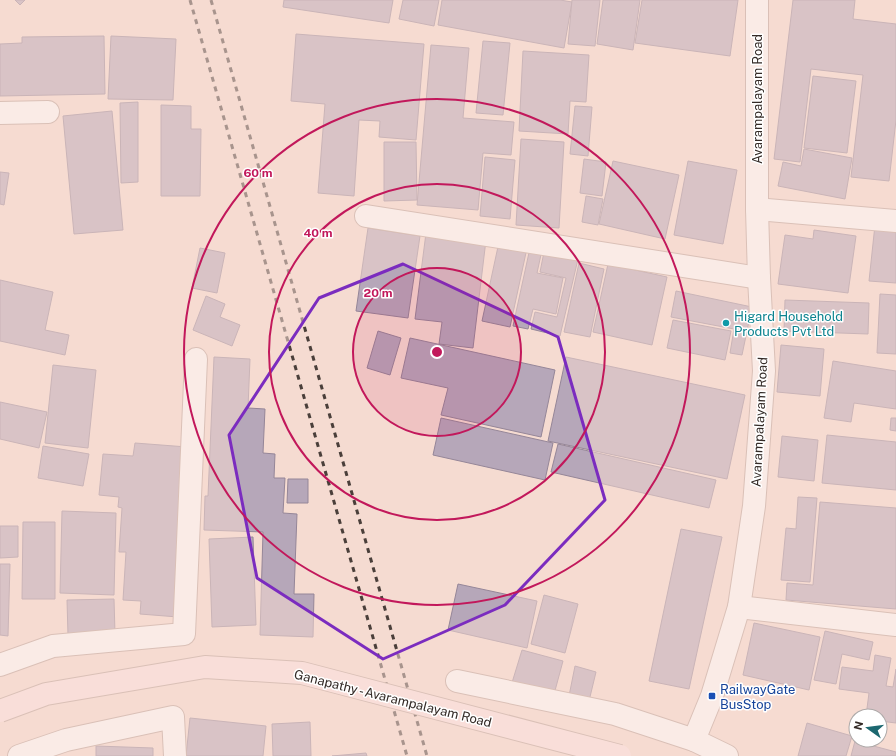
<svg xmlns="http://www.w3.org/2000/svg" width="896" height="756" font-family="'Public Sans',sans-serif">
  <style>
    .building { fill: #b6a7b9; stroke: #958698 }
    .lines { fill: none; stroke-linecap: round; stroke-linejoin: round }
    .minor-casing { stroke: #b9a197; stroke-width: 24 }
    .tertiary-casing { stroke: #b9a197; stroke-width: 24 }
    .minor { stroke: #fff; stroke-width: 22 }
    .tertiary { stroke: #fff; stroke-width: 22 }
    .rail { stroke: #4a3f3a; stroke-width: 3; stroke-dasharray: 5 5; stroke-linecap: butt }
    .secondary-bridge-casing { stroke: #b9a197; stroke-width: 24; stroke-linecap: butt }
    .secondary-bridge { stroke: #fde3e2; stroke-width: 22 }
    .marked { fill: none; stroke: #7b2cbf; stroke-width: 3; stroke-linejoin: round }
    .ring { fill: none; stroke: #c2185b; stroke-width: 2 }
    .culture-dot { fill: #0f9aa8; stroke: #fff; stroke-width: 1.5 }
    .transit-dot { fill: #1a4fb4; stroke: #fff; stroke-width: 1.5 }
    .labels { text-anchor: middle; stroke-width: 3; stroke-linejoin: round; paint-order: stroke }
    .street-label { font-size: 13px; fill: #342b27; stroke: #fff }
    .culture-label { font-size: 13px; fill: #0d838f; stroke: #fff; text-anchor: start }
    .transit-label { font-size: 13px; fill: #164399; stroke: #fff; text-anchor: start }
    .centre { fill: #c2185b; stroke: #fff; stroke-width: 2 }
    .ring-label { font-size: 12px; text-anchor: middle; font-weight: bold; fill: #c2185b; stroke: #fff; stroke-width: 3; stroke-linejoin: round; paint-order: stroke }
  </style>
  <rect width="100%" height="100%" fill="#f5dbd1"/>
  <g class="building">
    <polygon points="15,0 25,0 20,5"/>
    <polygon points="284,0 393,0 389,23 283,7"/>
    <polygon points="403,0 439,0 434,26 399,19"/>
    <polygon points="442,0 560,0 572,2 564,48 438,25"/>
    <polygon points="572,0 600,0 595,46 568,44"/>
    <polygon points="603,0 640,0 633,50 597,44"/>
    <polygon points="642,0 738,0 730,56 635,43"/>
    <polygon points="793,0 855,0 853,19 896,24 896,120 889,181 851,177 863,75 811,69 800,162 774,159"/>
    <polygon points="296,34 424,44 416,140 379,137 380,121 359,120 354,196 318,193 325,104 291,101"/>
    <polygon points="104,36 105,94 0,96 0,44 22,43 22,37"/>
    <polygon points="111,36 176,39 173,100 108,99"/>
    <polygon points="483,41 510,43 503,115 476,113"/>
    <polygon points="431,45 469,48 463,118 514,122 511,155 483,153 478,210 417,205"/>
    <polygon points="523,51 589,55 586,102 570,101 568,134 519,131"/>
    <polygon points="813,76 856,81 847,153 804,148"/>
    <polygon points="138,102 138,182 121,183 120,103"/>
    <polygon points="161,105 191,106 191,129 201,129 200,196 161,196"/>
    <polygon points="575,106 592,107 588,156 570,154"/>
    <polygon points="112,111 123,230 74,234 63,116"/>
    <polygon points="521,139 564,142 559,228 516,225"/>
    <polygon points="384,142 416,142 417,200 384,201"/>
    <polygon points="804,149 852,158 845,199 778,186 783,162 801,166"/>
    <polygon points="485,157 515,160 510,219 480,216"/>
    <polygon points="584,159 606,162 602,196 580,193"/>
    <polygon points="613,161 679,175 665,239 599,224"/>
    <polygon points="688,161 737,170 723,244 674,235"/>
    <polygon points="0,172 9,173 4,205 0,204"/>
    <polygon points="586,196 603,199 598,225 582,222"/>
    <polygon points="875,225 896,227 896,283 869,281"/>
    <polygon points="368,228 420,236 408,318 356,311"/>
    <polygon points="814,230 856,236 848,293 778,284 785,235 813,239"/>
    <polygon points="426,233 486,240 473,348 439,344 442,322 415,319"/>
    <polygon points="499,242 527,248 510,327 482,321"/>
    <polygon points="200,248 225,253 217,293 192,288"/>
    <polygon points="530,248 542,250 537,273 563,278 556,314 533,309 528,329 513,326"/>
    <polygon points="544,252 578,259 560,336 531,329 535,312 557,317 566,278 540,272"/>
    <polygon points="579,263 604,269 590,337 564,332"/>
    <polygon points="608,264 667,277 652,345 593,332"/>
    <polygon points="0,280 53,292 45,330 69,335 65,355 0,341"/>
    <polygon points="676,291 752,307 742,355 730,353 734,329 671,317"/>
    <polygon points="880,294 896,295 896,354 877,353"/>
    <polygon points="206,296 225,304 220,317 240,325 232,346 193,330"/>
    <polygon points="785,300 869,303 868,334 784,331"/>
    <polygon points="673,320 731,331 725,360 667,348"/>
    <polygon points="378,331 401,338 390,375 367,368"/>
    <polygon points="410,338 555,370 541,437 441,415 448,388 401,378"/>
    <polygon points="781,345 824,349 820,396 777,392"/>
    <polygon points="214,357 250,359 248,408 265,409 263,453 275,454 274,478 285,478 283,513 297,514 294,594 314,594 313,637 260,635 263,532 204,530 205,496 208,496"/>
    <polygon points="566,357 745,395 727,479 548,441"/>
    <polygon points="833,361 896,371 896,409 854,403 851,422 824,418"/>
    <polygon points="53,365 96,370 88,448 45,443"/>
    <polygon points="0,402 47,412 39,448 0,439"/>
    <polygon points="441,418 553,443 545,480 433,455"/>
    <polygon points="891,418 896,418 896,431 890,430"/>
    <polygon points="827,435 896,442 896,490 822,483"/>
    <polygon points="782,436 818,440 814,481 778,477"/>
    <polygon points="135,443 187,447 178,617 140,614 141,601 123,600 126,552 119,552 122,508 118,507 119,497 99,495 103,454 133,456"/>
    <polygon points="558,444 716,480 709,508 551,472"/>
    <polygon points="43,446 89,454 83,486 38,478"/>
    <polygon points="288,479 308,479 308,503 287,503"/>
    <polygon points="798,497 817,498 810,582 781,580 786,528 796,529"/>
    <polygon points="820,502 896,508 896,609 786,600 787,583 813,585"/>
    <polygon points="62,511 116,513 114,595 60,593"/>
    <polygon points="23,522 55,522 55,599 22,599"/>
    <polygon points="0,526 18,526 18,557 0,558"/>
    <polygon points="681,529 722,537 689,689 649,681"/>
    <polygon points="253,537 256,625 212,627 209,539"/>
    <polygon points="0,564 10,564 8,636 0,635"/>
    <polygon points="458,584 537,601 527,648 448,630"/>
    <polygon points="544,595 578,604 565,653 531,644"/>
    <polygon points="114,599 115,634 68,635 67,600"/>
    <polygon points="754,623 820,637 809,690 743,675"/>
    <polygon points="825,631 873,642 869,660 842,654 836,684 814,680"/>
    <polygon points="522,650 563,661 553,698 511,686"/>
    <polygon points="875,655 891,658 886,686 893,687 896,669 896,723 880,721 880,716 866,716 869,693 839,689 842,667 873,671"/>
    <polygon points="575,666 596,672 589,701 569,696"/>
    <polygon points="190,718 266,726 263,756 186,756"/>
    <polygon points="310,722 311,756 273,756 272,724"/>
    <polygon points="807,723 852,736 846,756 798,756"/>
    <polygon points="855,741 896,752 896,756 851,756"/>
    <polygon points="96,746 153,748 153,756 96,756"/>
    <polygon points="366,753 367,756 332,756"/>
  </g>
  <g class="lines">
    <g class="minor-casing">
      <g id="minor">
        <polyline points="0,113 48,112"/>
        <polyline points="757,209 896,221"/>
        <polyline points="366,216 759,278"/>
        <polyline points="739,607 896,625"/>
        <polyline points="0,665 53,646 184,634 196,359"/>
        <polyline points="457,681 615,714 694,740"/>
        <polyline points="19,756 66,740 173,717 175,756"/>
      </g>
    </g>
    <g class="tertiary-casing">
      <polyline id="tertiary" points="727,756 694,740 712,696 739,607 754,506 764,371 759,278 757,209 757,0"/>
    </g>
    <use href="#minor" class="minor"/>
    <use href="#tertiary" class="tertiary"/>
    <g class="rail">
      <polyline points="190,0 407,756"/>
      <polyline points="211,0 427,756"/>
    </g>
    <g class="secondary-bridge-casing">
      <polyline id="secondary-bridge" points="0,711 46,694 205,667 302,673 620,756"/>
    </g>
    <use href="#secondary-bridge" class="secondary-bridge"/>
  </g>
  <path d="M0 0H896V756H0ZM403,264L558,337L605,500L505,605L383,659L257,578L229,435L319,298Z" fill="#f5dbd1" fill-opacity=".55" fill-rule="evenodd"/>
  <path class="marked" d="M403,264L558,337L605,500L505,605L383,659L257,578L229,435L319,298Z"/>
  <circle cx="437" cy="352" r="84" fill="#c2185b" fill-opacity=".12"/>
  <g class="ring">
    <circle cx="437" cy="352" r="84"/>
    <circle cx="437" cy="352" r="168"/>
    <circle cx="437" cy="352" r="253"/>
  </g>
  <circle class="culture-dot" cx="726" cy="323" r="4"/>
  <rect class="transit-dot" x="708" y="692" width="8" height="8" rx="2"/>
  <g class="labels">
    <g class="street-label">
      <text transform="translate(757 99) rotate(-90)" y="5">Avarampalayam Road</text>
      <text transform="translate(759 422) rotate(-87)" y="5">Avarampalayam Road</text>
      <text transform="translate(393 698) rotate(14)" y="5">Ganapathy - Avarampalayam Road</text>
    </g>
    <g class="culture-label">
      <text x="734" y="321">Higard Household<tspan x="734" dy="15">Products Pvt Ltd</tspan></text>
    </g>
    <g class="transit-label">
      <text x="720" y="694">RailwayGate<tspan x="720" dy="15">BusStop</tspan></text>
    </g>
  </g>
  <circle cx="437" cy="352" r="6" class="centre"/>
  <g class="ring-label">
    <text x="258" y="177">60 m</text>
    <text x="318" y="237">40 m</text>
    <text x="378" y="297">20 m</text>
  </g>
  <g transform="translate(868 728) rotate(284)"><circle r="19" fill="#ffffff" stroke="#aeaaa9"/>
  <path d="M0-3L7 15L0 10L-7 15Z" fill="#1c6870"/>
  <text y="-6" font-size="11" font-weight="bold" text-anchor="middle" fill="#342b27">N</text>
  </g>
</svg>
